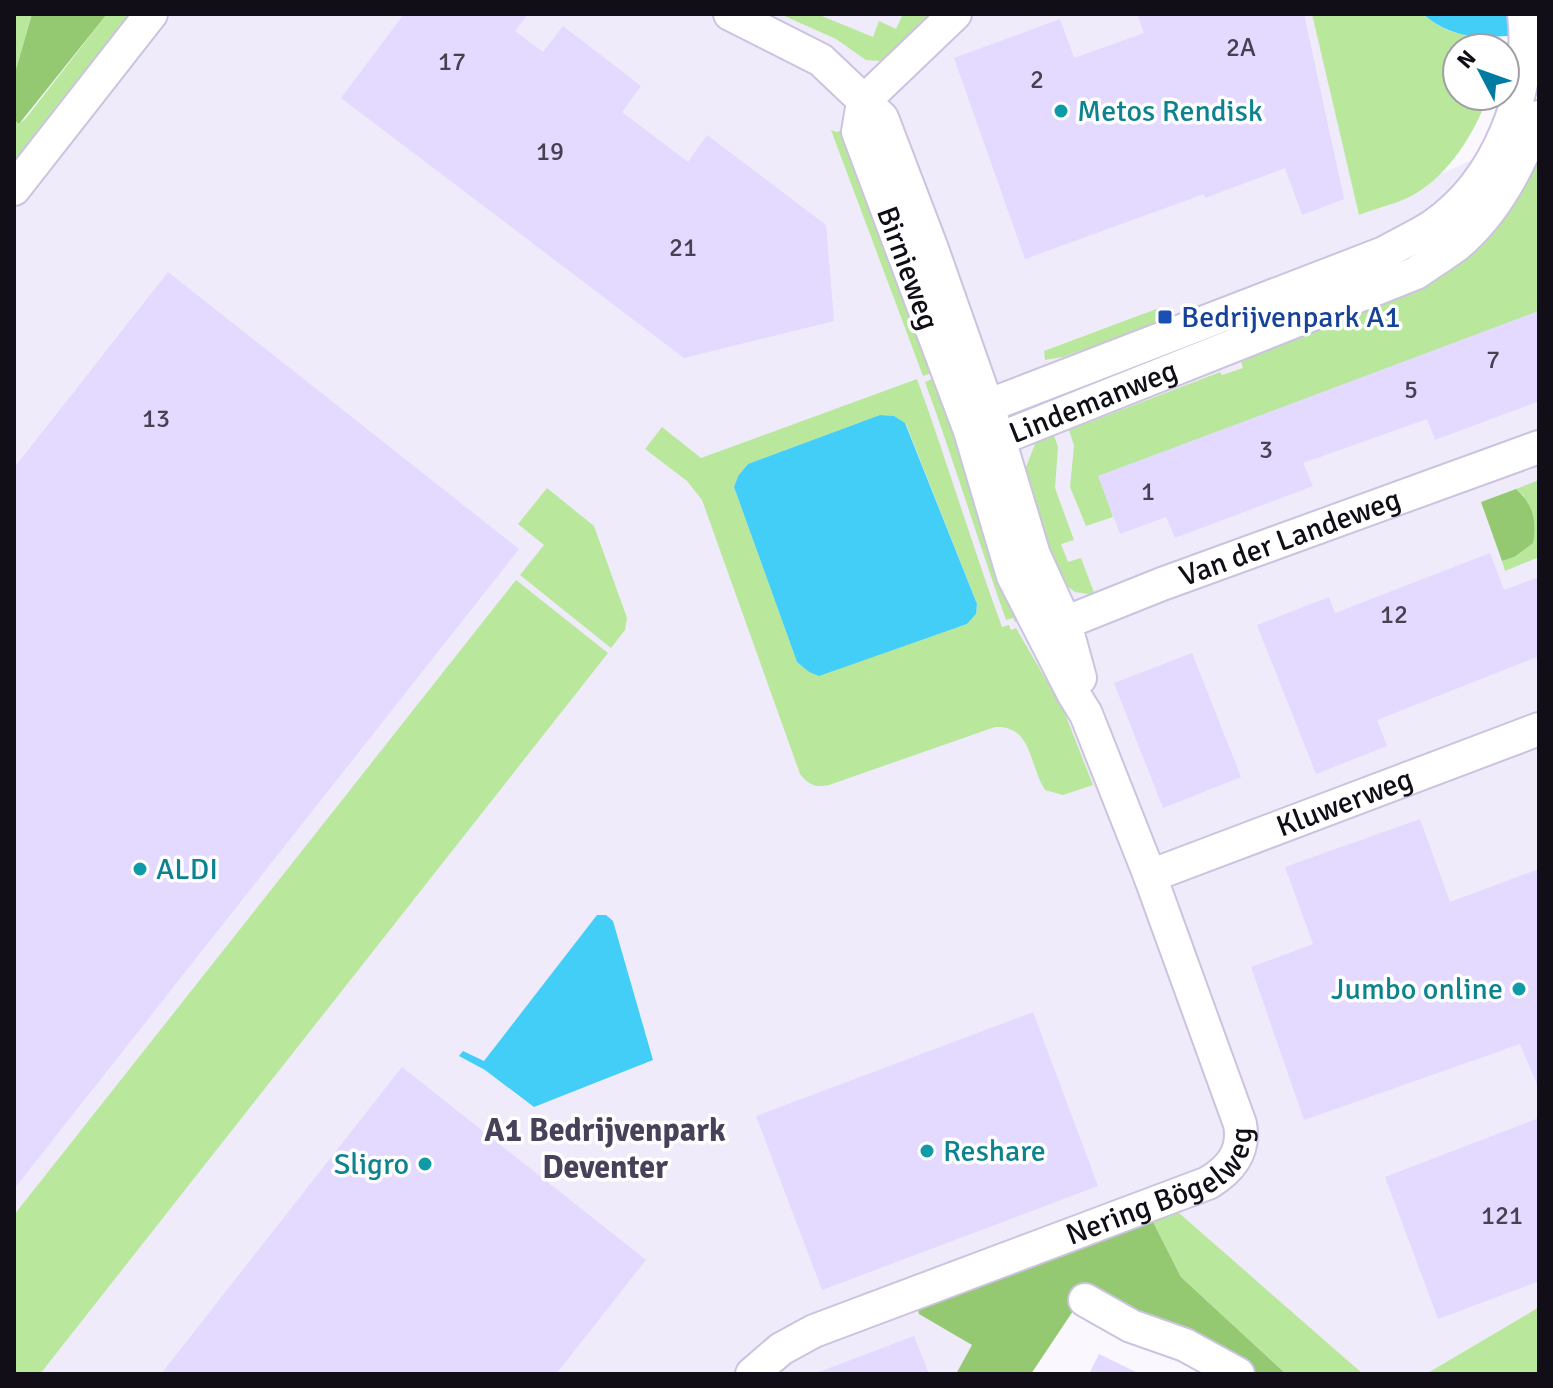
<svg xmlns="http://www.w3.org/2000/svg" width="1553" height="1388" font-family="Signika,sans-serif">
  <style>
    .built { fill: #f0ebfa }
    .green { fill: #b9e89c; fill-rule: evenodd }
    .forest { fill: #94c972 }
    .water { fill: #42cef6 }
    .building { fill: #e4d9fe }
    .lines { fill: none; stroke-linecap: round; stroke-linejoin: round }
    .minor-casing { stroke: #cbc3df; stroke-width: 36 }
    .minor { stroke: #fff; stroke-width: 32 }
    .culture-dot { fill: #0f9aa8; stroke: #fff; stroke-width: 3 }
    .transit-dot { fill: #1a4fb4; stroke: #fff; stroke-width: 3 }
    .labels { text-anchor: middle; stroke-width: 7; stroke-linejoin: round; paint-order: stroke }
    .number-label { font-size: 26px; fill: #464151 }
    .culture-label { font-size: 30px; fill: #0d838f; stroke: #fff; text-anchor: start }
    .street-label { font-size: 30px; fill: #110e17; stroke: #fff }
    .transit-label { font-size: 30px; fill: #164399; stroke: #fff; text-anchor: start }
    .neighbourhood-label { font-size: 32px; font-weight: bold; fill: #494159; stroke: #fff }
  </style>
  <rect width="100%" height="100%" fill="#faf8fe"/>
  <polygon class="built" points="114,14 1325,14 1366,207 1539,130 1539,1308 1427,1374 1357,1374 1183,1218 983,1340 963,1374 14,1374 14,141"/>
  <g class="green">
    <polygon points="14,14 32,14 14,76"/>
    <polygon points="107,14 129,14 14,160 14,120 19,124 26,118"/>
    <polygon points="780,14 817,14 873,37 879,21 896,29 903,14 939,14 894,57 890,52 880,61 866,60 836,39"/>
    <path d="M1312,14H1423C1446,34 1461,35 1490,36L1491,48H1457V96H1488C1475,133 1448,176 1413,195C1397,204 1376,208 1359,215Z"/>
    <polygon points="831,130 837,132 842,130 934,372 923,376"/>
    <polygon points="1539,157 1539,311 1099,476 1113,517 1086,526 1070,487 1074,446 1069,430 1220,372 1222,375 1243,368 1239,355 1375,305 1524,186"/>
    <polygon points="1159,308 1163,321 1063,357 1045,360 1044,351"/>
    <path d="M934,378L1024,619L1015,622L1013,618L1006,620C978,541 954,461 925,382Z"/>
    <path d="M917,379C947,461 972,545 1002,627L1009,625L1011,630L1016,628L1064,711L1093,785L1063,795L1045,790C1029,765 1032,725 995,727L829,785C816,788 809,785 800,774L702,500L687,481L645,449L662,427L701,458ZM880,415L894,416L906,424L977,604L976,614L967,624L819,675L809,672L797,662L734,487L738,476L748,464Z"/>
    <polygon points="1052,429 1058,447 1055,488 1074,540 1061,544 1068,562 1081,558 1095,595 1075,592 1059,580 1023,475 1035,444"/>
    <polygon points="1539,480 1539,557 1505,571 1502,561 1514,557 1524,496 1516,489"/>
    <polygon points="547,488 594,526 627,618 625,630 611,648 520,575 544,545 518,524"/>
    <polygon points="516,580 608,653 40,1374 14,1374 14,1215"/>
    <polygon points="1179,1213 1363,1374 1286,1374 1181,1277 1153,1222"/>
    <polygon points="1539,1307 1539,1374 1426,1374 1531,1312"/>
  </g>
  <g class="forest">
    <polygon points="32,14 107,14 19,124 14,120 14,76"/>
    <path d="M1516,489C1533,504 1537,521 1533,543L1514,557L1502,561L1481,502Z"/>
    <polygon points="1153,1222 1181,1277 1286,1374 1247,1374 1077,1305 1031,1374 956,1374 972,1345 919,1314 918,1310"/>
  </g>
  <g class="water">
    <path d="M1423,14H1539V34C1495,36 1458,45 1423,14Z"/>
    <polygon points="880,415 894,416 905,423 977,604 976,614 967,624 819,676 809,672 797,662 734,487 738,476 748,464"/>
    <polygon points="597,915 606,915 613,921 653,1060 534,1107 485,1070 459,1056 463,1051 484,1061"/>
  </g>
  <g class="building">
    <polygon points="404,14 528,14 515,31 543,52 563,26 641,86 622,112 688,162 707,135 826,225 834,321 684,358 341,98"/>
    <polygon points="1137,14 1304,14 1344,199 1302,215 1285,168 1205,198 1204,194 1025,259 954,58 1060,19 1074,58 1144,33"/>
    <polygon points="168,272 519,549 14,1189 14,468"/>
    <polygon points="1539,311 1539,401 1435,440 1427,419 1303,463 1313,486 1175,538 1166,517 1120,534 1098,476"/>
    <polygon points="1490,553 1504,590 1539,577 1539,656 1377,720 1387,746 1316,774 1257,625 1329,597 1335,613"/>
    <polygon points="1192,653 1241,777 1163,808 1114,683"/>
    <polygon points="1420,819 1450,902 1539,869 1539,1089 1520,1044 1304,1120 1251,967 1313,944 1285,867"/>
    <polygon points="1033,1012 1098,1186 822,1290 756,1116"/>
    <polygon points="402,1067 646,1260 556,1374 161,1374"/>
    <polygon points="1539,1118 1539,1281 1438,1319 1385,1177"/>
    <polygon points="914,1336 929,1374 820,1374 819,1372"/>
    <polygon points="1099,1354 1140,1374 1089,1374"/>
  </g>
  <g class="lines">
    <g class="minor-casing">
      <g id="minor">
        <polyline points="730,14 821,60 882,118 932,249 999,439 1034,555 1065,623 1080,678"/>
        <polyline points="14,189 151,14"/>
        <path d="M976,422L987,406L1384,253C1400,244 1417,236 1433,226C1498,181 1533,91 1524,14"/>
        <path id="s1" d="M981,434L999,439L1416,273C1430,263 1445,254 1458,244C1497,211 1520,163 1539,117"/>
        <path id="s2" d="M1047,630L1162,584L1539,447"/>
        <path id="s3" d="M1150,876L1539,729"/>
        <polyline points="1085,1300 1131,1326 1185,1345 1238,1374"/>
        <path id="s4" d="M752,1374L781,1349L814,1331L1208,1183C1231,1169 1245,1152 1240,1124L1150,876L1086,714L1073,693L1013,576L970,431L858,132L863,102L955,14"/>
      </g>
    </g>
    <use href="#minor" class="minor"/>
  </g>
  <g class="culture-dot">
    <circle cx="1061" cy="111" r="8"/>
    <circle cx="140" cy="869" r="8"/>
    <circle cx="1519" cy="989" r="8"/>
    <circle cx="927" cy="1151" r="8"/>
    <circle cx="425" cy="1164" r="8"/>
  </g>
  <rect class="transit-dot" x="1157" y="309" width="16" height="16" rx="4"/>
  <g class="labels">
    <g class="number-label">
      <text x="1241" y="56">2A</text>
      <text x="452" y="70">17</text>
      <text x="1037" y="88">2</text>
      <text x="550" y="160">19</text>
      <text x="683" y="256">21</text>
      <text x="1493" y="368">7</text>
      <text x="1411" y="398">5</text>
      <text x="156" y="427">13</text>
      <text x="1266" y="458">3</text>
      <text x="1148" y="500">1</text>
      <text x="1394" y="623">12</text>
      <text x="1502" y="1224">121</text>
    </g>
    <g class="culture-label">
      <text x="1077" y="121">Metos Rendisk</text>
      <text x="156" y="879">ALDI</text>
      <text x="1503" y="999" text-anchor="end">Jumbo online</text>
      <text x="943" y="1161">Reshare</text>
      <text x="409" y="1174" text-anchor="end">Sligro</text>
    </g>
    <g class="street-label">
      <text transform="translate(908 268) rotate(70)" y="10">Birnieweg</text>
      <text dy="10" stroke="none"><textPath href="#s1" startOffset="120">Lindemanweg</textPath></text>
      <text dy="10" stroke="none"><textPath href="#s2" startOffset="260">Van der Landeweg</textPath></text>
      <text dy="10" stroke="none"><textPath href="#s3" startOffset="208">Kluwerweg</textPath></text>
      <text dy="10" stroke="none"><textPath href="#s4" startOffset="456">Nering Bögelweg</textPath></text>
    </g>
    <g class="transit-label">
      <text x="1181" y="327">Bedrijvenpark A1</text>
    </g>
    <g class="neighbourhood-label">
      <text x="605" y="1141">A1 Bedrijvenpark<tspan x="605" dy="37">Deventer</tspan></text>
    </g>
  </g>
  <rect width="1553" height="1388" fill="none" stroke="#110e17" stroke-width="32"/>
  <g transform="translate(1481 72) rotate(311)"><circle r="38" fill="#ffffff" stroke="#a09fa2" stroke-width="2"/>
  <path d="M0-6L14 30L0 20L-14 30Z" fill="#007ca3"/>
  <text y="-12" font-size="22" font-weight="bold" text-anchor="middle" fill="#110e17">N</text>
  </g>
</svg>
